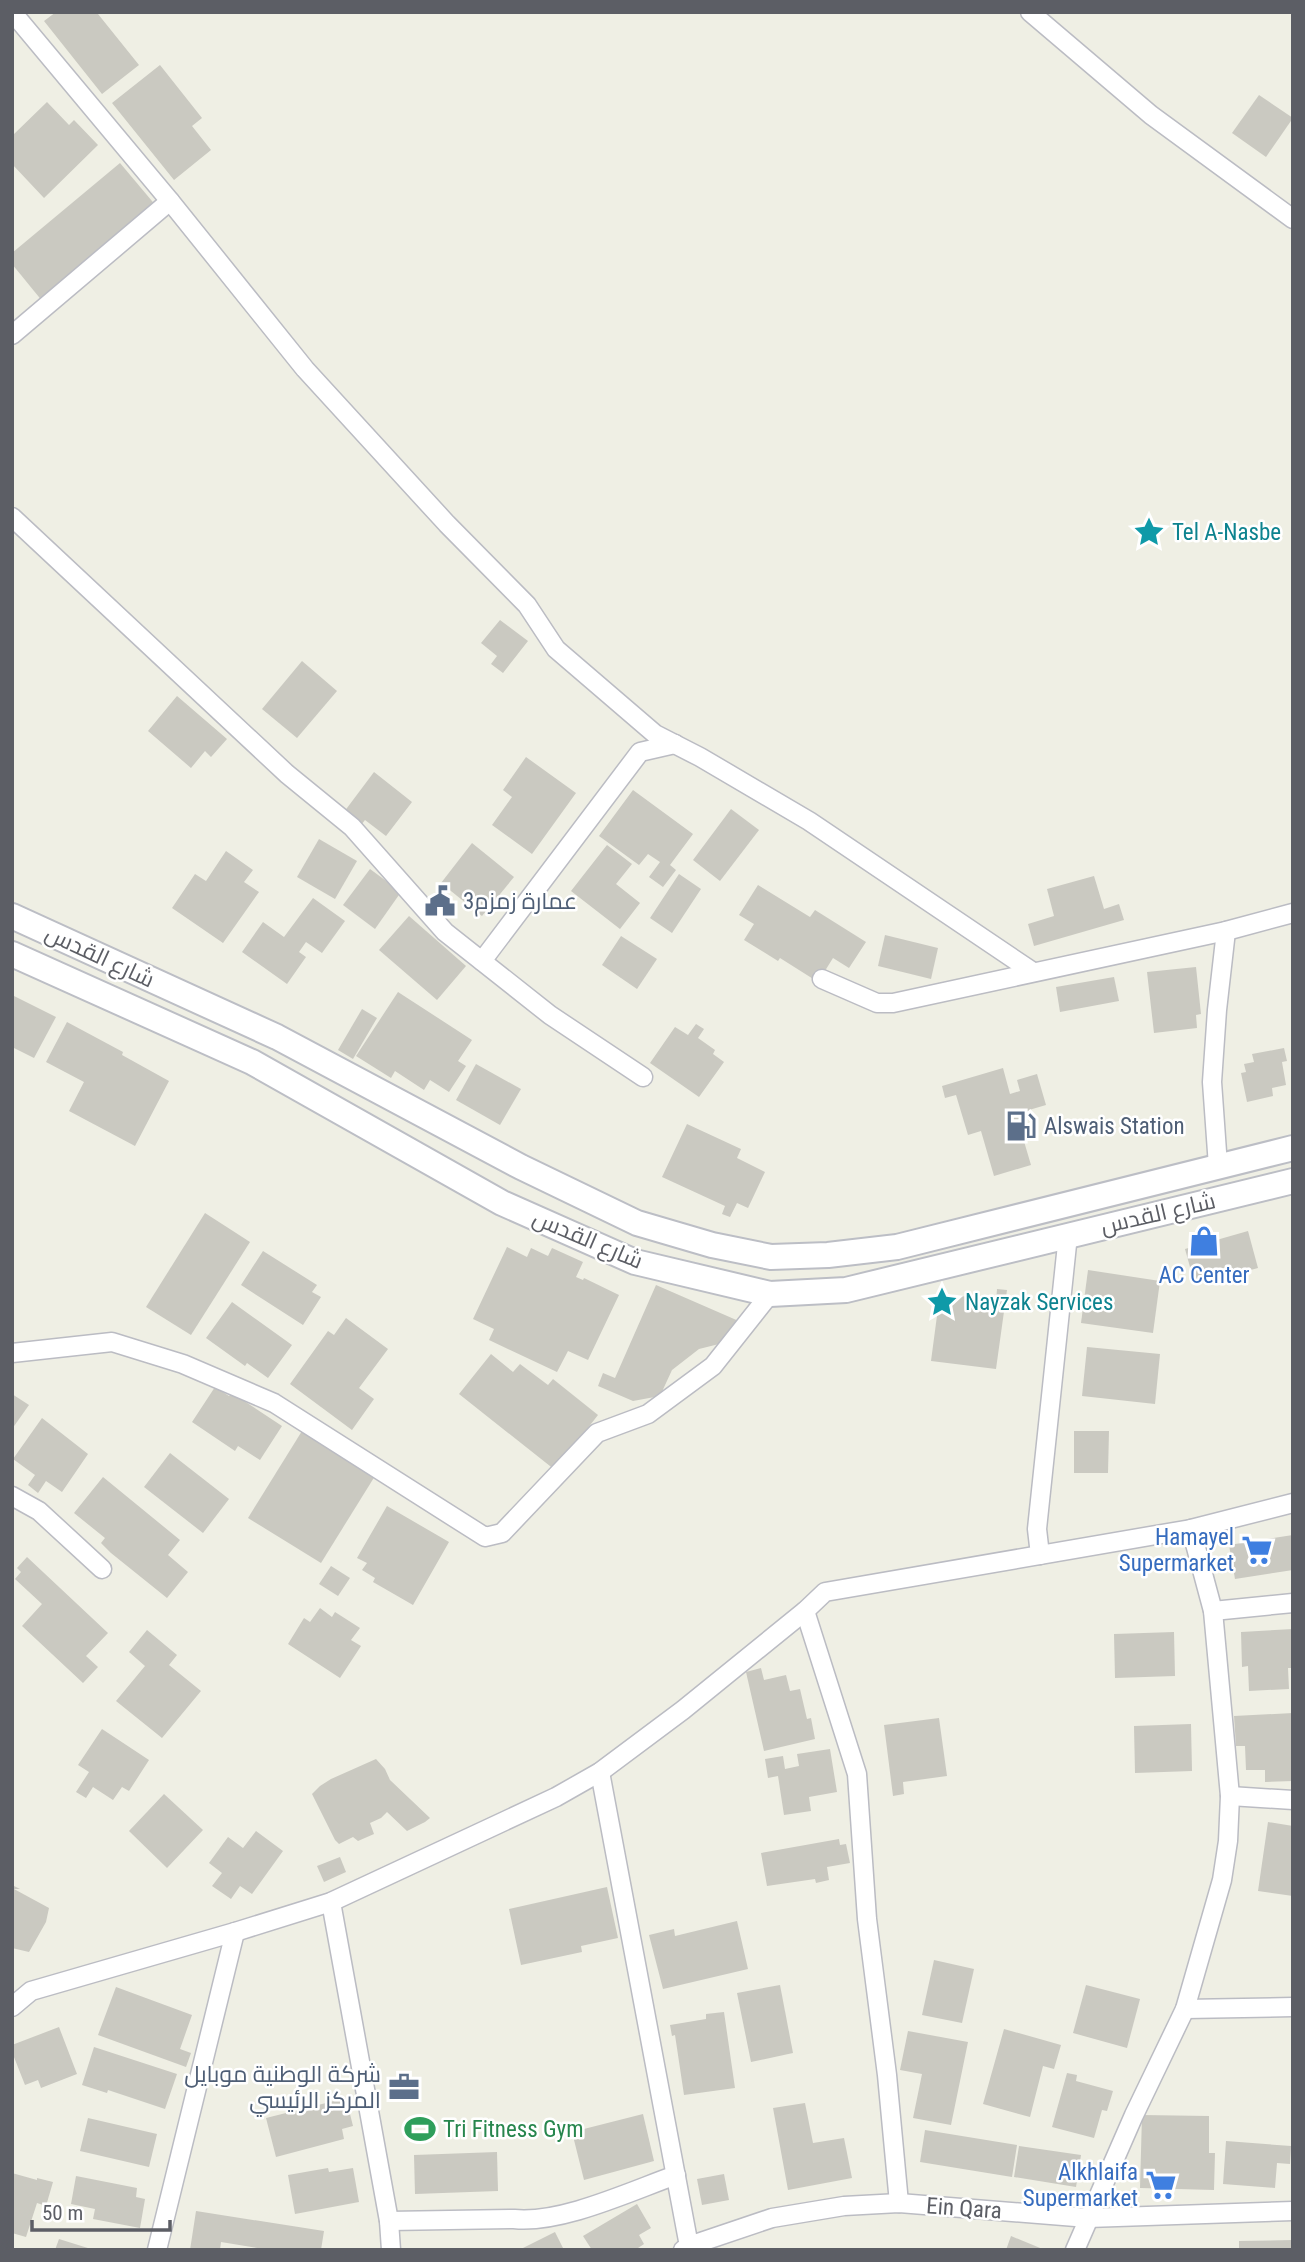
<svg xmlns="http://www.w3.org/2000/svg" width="1305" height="2262" font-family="'Roboto Condensed',Cairo,sans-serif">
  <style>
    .building { fill: #cac9c1 }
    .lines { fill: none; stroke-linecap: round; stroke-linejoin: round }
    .street-casing { stroke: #bbbcc3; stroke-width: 21 }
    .secondary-casing { stroke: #bcbec5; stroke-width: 28 }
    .street { stroke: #fff; stroke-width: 18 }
    .secondary { stroke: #fff; stroke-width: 24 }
    .labels { text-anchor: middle; stroke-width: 5; stroke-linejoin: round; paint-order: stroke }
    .culture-label { font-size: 23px; fill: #0d838f; stroke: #fff; text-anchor: start }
    .service-label { font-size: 23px; fill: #4e5e75; stroke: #fff; text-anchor: start }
    .street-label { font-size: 23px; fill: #5c5e65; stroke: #fff }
    .shop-label { font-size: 23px; fill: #366cbe; stroke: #fff; text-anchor: end }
    .leisure-label { font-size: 23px; fill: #27864d; stroke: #fff; text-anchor: start }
  </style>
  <rect width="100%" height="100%" fill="#efefe4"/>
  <g class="building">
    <polygon points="56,12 101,12 98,14 139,65 102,94 44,21"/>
    <polygon points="160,65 202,118 192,126 211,150 174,180 112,103"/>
    <polygon points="1259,95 1293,118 1266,157 1232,133"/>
    <polygon points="47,102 69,125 74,120 98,145 44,198 12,164 12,136"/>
    <polygon points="120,163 157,207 43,302 12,264 12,253"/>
    <polygon points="500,620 528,641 503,673 491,664 497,656 481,643"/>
    <polygon points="302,661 337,691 297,738 262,709"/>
    <polygon points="177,696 227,739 211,757 205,751 191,768 148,731"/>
    <polygon points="526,757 576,793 532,854 492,825 512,797 503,790"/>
    <polygon points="374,772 412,802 386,836 365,820 361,825 344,812"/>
    <polygon points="633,790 693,834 670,865 676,870 663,887 649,877 660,862 648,854 639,865 599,836"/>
    <polygon points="731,809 759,830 720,881 693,860"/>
    <polygon points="319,839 357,861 335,899 297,877"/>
    <polygon points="472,843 514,877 482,916 441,883"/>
    <polygon points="607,845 632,864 616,884 640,903 620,929 571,891"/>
    <polygon points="226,851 253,870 244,882 259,892 223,943 172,908 195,874 206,881"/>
    <polygon points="370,869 401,892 375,929 343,905"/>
    <polygon points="679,874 701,889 672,933 650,918"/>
    <polygon points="1094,876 1104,909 1119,904 1124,920 1034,946 1028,924 1054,916 1047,889"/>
    <polygon points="758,885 810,917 815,910 866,942 849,968 833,958 818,982 780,958 778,961 744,940 754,924 739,915"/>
    <polygon points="313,898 345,921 322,953 306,942 299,952 306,957 287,984 242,952 263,922 284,937"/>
    <polygon points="409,916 466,966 437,1000 379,950"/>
    <polygon points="885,935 938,948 931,979 878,966"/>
    <polygon points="621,936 657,959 637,989 602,965"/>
    <polygon points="1196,967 1201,1014 1196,1015 1197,1028 1154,1033 1147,972"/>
    <polygon points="1114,977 1119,1001 1060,1012 1056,987"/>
    <polygon points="398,992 472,1040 458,1061 466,1066 449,1092 430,1080 424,1090 395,1071 391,1078 356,1056"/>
    <polygon points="12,995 56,1017 34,1058 12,1047"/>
    <polygon points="362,1009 377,1018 353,1059 338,1050"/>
    <polygon points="67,1022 123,1052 122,1055 169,1081 135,1146 69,1111 84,1082 46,1062"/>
    <polygon points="696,1024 704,1029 698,1038 715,1050 713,1054 724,1062 699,1097 650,1063 675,1027 688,1035"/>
    <polygon points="1284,1048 1287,1061 1282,1062 1286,1085 1272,1088 1273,1096 1247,1102 1241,1073 1246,1072 1244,1064 1254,1062 1252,1054"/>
    <polygon points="476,1064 521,1089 500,1125 456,1100"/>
    <polygon points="1003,1068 1010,1094 1020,1091 1017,1080 1037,1074 1046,1105 1029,1110 1031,1117 1018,1121 1031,1165 994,1176 981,1131 968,1135 956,1095 945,1098 942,1086"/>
    <polygon points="687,1124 741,1149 737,1158 765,1172 748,1208 737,1203 730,1217 722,1214 725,1206 662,1177"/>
    <polygon points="205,1213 250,1242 191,1335 146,1307"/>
    <polygon points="1248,1231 1258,1268 1195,1285 1185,1249"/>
    <polygon points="507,1247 527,1257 531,1248 548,1256 552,1248 583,1262 576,1277 583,1280 584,1278 619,1295 588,1360 568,1351 557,1372 489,1340 494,1329 473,1319"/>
    <polygon points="263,1251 317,1285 312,1292 321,1297 303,1325 241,1285"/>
    <polygon points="1088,1270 1160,1281 1153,1333 1081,1323"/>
    <polygon points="656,1285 741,1322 719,1344 699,1349 672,1370 660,1396 633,1401 598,1386 603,1373 615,1378"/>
    <polygon points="997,1289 1007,1290 996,1369 931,1361 940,1293 996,1301"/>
    <polygon points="232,1302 292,1345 268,1378 247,1363 245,1366 206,1338"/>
    <polygon points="346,1318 388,1349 359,1388 374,1399 352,1430 290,1384 328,1331 334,1335"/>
    <polygon points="1087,1347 1160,1354 1155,1404 1082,1396"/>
    <polygon points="491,1354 513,1372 520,1364 548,1385 553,1379 598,1415 555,1470 459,1394"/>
    <polygon points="215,1387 229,1396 232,1393 282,1426 260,1460 238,1446 235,1451 192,1422"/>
    <polygon points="12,1394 29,1405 12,1429"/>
    <polygon points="42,1418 88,1454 62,1492 46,1481 38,1493 28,1485 35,1475 13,1459"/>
    <polygon points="302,1431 375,1476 321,1563 248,1518"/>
    <polygon points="1074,1431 1109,1431 1108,1473 1074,1473"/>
    <polygon points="170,1453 229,1499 203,1533 144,1487"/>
    <polygon points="103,1477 180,1540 168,1555 188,1572 167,1598 111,1553 101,1543 105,1538 74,1513"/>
    <polygon points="387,1506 449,1542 413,1605 373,1582 375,1578 362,1570 367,1563 357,1558"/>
    <polygon points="1293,1535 1293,1570 1235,1579 1229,1545"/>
    <polygon points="27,1557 108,1633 86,1656 98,1667 83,1683 22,1626 42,1604 15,1579 21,1572 17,1568"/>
    <polygon points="331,1566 350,1578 338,1596 319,1584"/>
    <polygon points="320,1608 332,1617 335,1612 360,1628 351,1640 361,1646 340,1678 288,1644 304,1618 310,1622"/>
    <polygon points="1293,1629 1293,1668 1288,1668 1289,1689 1249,1691 1248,1666 1242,1667 1241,1632"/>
    <polygon points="147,1630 177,1655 169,1665 201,1691 162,1738 116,1701 145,1666 129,1652"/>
    <polygon points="1174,1632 1175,1676 1115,1678 1114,1634"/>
    <polygon points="761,1668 764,1680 786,1675 790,1691 800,1689 807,1719 811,1718 815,1739 764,1751 746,1672"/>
    <polygon points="1293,1713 1293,1781 1265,1782 1265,1770 1246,1770 1245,1746 1236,1746 1234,1716"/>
    <polygon points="939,1718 947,1776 903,1782 904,1794 893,1796 884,1725"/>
    <polygon points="1191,1724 1192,1771 1135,1773 1134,1726"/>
    <polygon points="102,1729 149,1760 129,1791 122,1787 113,1800 93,1787 86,1798 76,1792 89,1772 78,1765"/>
    <polygon points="830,1749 837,1792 809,1797 811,1811 784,1815 778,1776 768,1778 765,1759 783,1756 785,1769 799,1766 797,1754"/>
    <polygon points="376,1759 385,1769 390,1780 430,1818 425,1822 407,1831 387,1812 381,1818 370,1823 374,1834 358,1841 353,1837 339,1844 335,1840 312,1794 320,1786 331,1779"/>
    <polygon points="164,1794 203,1830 167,1868 129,1831"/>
    <polygon points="1268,1822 1293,1826 1293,1896 1258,1891"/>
    <polygon points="256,1831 283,1851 252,1894 240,1886 231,1899 212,1886 222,1873 209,1863 228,1837 243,1848"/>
    <polygon points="839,1839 840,1845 846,1844 850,1863 827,1867 829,1880 816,1883 815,1879 767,1886 761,1853"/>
    <polygon points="340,1857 346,1872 324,1882 317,1866"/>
    <polygon points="12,1885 20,1889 14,1889 49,1908 46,1922 29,1952 12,1948"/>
    <polygon points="607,1887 618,1938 581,1946 582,1952 521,1965 509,1909"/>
    <polygon points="737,1921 748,1969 663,1989 649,1935 674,1929 675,1936"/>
    <polygon points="934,1960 974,1969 962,2023 922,2015"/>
    <polygon points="780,1985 793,2053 751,2062 737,1993"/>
    <polygon points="1086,1985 1140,1999 1127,2048 1073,2033"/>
    <polygon points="116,1987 192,2015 180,2049 191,2053 186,2067 98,2035"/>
    <polygon points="724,2012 735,2088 684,2095 675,2035 672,2036 670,2025 706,2019 706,2014"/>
    <polygon points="59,2027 77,2074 41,2088 38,2080 25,2085 12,2052 12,2045"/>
    <polygon points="1004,2029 1061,2045 1054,2069 1043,2066 1030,2117 983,2104"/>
    <polygon points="908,2031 968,2042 951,2125 913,2118 922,2074 900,2070"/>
    <polygon points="94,2047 177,2074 165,2109 108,2090 107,2093 82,2085"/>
    <polygon points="1067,2073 1077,2075 1076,2081 1113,2091 1107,2111 1102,2110 1094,2138 1052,2127"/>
    <polygon points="346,2098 353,2126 342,2129 344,2139 276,2157 266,2118"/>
    <polygon points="805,2103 813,2143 844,2138 852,2178 788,2190 773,2108"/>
    <polygon points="643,2114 654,2161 584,2180 572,2132"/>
    <polygon points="1142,2115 1209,2116 1209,2153 1215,2153 1214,2190 1140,2188"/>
    <polygon points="88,2118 157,2134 149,2167 80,2151"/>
    <polygon points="925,2130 1017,2145 1012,2177 920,2162"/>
    <polygon points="1226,2141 1291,2146 1290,2164 1277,2163 1275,2188 1223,2184"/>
    <polygon points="1019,2146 1081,2155 1076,2187 1014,2177"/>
    <polygon points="497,2152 498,2191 415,2194 414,2155"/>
    <polygon points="328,2168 329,2172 353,2168 359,2202 295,2214 288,2175"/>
    <polygon points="12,2173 37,2180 37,2178 53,2182 46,2206 37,2203 26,2237 12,2233"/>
    <polygon points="724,2174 729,2200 702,2205 697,2179"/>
    <polygon points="76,2176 137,2188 136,2197 145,2199 140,2228 93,2219 95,2209 71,2204"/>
    <polygon points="637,2204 651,2228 639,2235 644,2244 635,2250 592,2250 583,2236"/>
    <polygon points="196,2211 324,2231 321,2250 270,2250 221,2242 220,2250 190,2250"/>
    <polygon points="555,2232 564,2250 519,2250"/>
    <polygon points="1011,2236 1045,2250 1006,2250"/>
    <polygon points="59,2239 91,2249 91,2250 55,2250"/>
    <polygon points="1293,2240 1293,2250 1239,2250 1239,2241"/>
  </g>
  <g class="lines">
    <g class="street-casing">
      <g id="street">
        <polyline points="1030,12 1151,115 1293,219"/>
        <polyline points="13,13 170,201 305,369 447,524 527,605 556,649 655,734 700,757 809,821 1033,972"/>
        <polyline points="12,335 170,201"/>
        <polyline points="12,517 287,774 352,827 445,932 550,1015 643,1077"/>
        <polyline points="482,961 640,752 675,744"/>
        <polyline points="822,979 877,1003 893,1003 1226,931 1293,913"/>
        <polyline points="1218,1166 1212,1082 1217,1010 1226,931"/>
        <polyline points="12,1353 112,1342 183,1364 274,1403 485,1537 502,1533 597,1433 648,1414 713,1366 770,1294"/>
        <polyline points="12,1496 39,1511 102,1569"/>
        <polyline points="1040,1555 1037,1529 1068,1235"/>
        <polyline points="805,1611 857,1774 867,1919 887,2075 899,2203"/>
        <polyline points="1213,1611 1293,1603"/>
        <polyline points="600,1772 689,2246"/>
        <polyline points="1230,1796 1293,1800"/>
        <polyline points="331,1902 389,2221 391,2250"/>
        <polyline points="12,2007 31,1991 235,1932 331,1902 556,1797 600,1772 683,1710 805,1611 825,1592 1191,1529 1293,1503"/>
        <polyline points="1185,2009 1293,2007"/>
        <path d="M389,2221L514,2219C561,2224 631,2191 676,2175"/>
        <polyline points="157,2250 235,1932"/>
        <polyline points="683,2250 689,2246 772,2218 844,2206 899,2203 1088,2218 1293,2211"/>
        <polyline points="1075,2250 1134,2115 1185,2009 1222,1880 1228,1841 1230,1796 1213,1611 1191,1529"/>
      </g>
    </g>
    <g class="secondary-casing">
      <g id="secondary">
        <polyline points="12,916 277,1037 521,1167 637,1223 712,1245 771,1257 828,1255 897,1247 1293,1148"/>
        <polyline points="12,954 252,1062 502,1203 635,1262 770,1294 846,1290 1293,1181"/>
      </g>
    </g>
    <use href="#street" class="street"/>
    <use href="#secondary" class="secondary"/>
  </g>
  <defs>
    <g id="sight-bare" transform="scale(2.415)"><path d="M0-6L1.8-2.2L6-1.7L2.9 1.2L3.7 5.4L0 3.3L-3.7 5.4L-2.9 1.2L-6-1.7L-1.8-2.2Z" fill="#0f9aa8" stroke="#fff" stroke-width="2.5" paint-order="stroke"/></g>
    <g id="civic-bare" transform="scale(2.415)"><path d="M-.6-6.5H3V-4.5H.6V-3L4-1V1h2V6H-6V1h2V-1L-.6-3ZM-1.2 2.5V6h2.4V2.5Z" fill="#5c6f8a" stroke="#fff" stroke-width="2.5" paint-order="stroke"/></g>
    <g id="fuel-bare" transform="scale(2.415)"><path d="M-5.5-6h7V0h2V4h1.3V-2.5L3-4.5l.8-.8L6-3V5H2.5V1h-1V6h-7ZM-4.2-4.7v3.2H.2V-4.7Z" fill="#5c6f8a" stroke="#fff" stroke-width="2.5" paint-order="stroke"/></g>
    <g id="shop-bare" transform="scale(2.415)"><path d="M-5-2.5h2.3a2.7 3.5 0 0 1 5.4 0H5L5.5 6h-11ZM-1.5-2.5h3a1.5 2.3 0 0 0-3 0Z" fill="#3f7fe0" stroke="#fff" stroke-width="2.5" paint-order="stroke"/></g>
    <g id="supermarket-bare" transform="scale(2.415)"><path d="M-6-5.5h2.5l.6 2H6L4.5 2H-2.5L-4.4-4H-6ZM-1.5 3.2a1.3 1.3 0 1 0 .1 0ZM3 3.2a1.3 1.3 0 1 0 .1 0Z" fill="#3f7fe0" stroke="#fff" stroke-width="2.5" paint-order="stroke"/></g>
    <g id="office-bare" transform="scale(2.415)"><path d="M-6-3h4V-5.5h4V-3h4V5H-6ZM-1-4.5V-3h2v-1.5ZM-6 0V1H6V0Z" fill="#5c6f8a" stroke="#fff" stroke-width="2.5" paint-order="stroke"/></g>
    <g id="stadium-bare" transform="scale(2.415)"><path d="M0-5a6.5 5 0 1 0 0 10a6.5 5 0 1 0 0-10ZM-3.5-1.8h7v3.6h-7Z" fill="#2e9e5b" stroke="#fff" stroke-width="2.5" paint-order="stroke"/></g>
  </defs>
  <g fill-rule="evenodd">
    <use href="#sight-bare" x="1149" y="532"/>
    <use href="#civic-bare" x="440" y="901"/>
    <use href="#fuel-bare" x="1021" y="1126"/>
    <use href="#shop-bare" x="1204" y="1241"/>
    <use href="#sight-bare" x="942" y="1302"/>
    <use href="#supermarket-bare" x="1257" y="1550"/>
    <use href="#office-bare" x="404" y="2087"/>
    <use href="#stadium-bare" x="420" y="2129"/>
    <use href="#supermarket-bare" x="1161" y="2185"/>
  </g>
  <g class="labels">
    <g class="culture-label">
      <text x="1172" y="540">Tel A-Nasbe</text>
      <text x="965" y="1310">Nayzak Services</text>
    </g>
    <g class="service-label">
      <text x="463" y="909">عمارة زمزم3</text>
      <text x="1044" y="1134">Alswais Station</text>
      <text x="381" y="2082" text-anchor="end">شركة الوطنية موبايل<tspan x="381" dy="26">المركز الرئيسي</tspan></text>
    </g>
    <g class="street-label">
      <text transform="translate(100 956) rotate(25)" y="8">شارع القدس</text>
      <text transform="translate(1158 1213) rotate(-13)" y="8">شارع القدس</text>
      <text transform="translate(588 1239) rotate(23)" y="8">شارع القدس</text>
      <text transform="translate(964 2208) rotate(4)" y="8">Ein Qara</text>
    </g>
    <g class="shop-label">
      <text x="1204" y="1283" text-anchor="middle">AC Center</text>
      <text x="1234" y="1545">Hamayel<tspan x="1234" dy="26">Supermarket</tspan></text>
      <text x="1138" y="2180">Alkhlaifa<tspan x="1138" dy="26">Supermarket</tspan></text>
    </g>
    <g class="leisure-label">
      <text x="443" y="2137">Tri Fitness Gym</text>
    </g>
  </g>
  <rect width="1305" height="2262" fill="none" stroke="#5c5e65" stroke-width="28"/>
  <path d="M32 2220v10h138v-10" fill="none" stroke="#5c5e65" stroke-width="3.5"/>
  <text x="42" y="2220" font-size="21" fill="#5c5e65" stroke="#ffffff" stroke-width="5" paint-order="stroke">50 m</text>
</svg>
